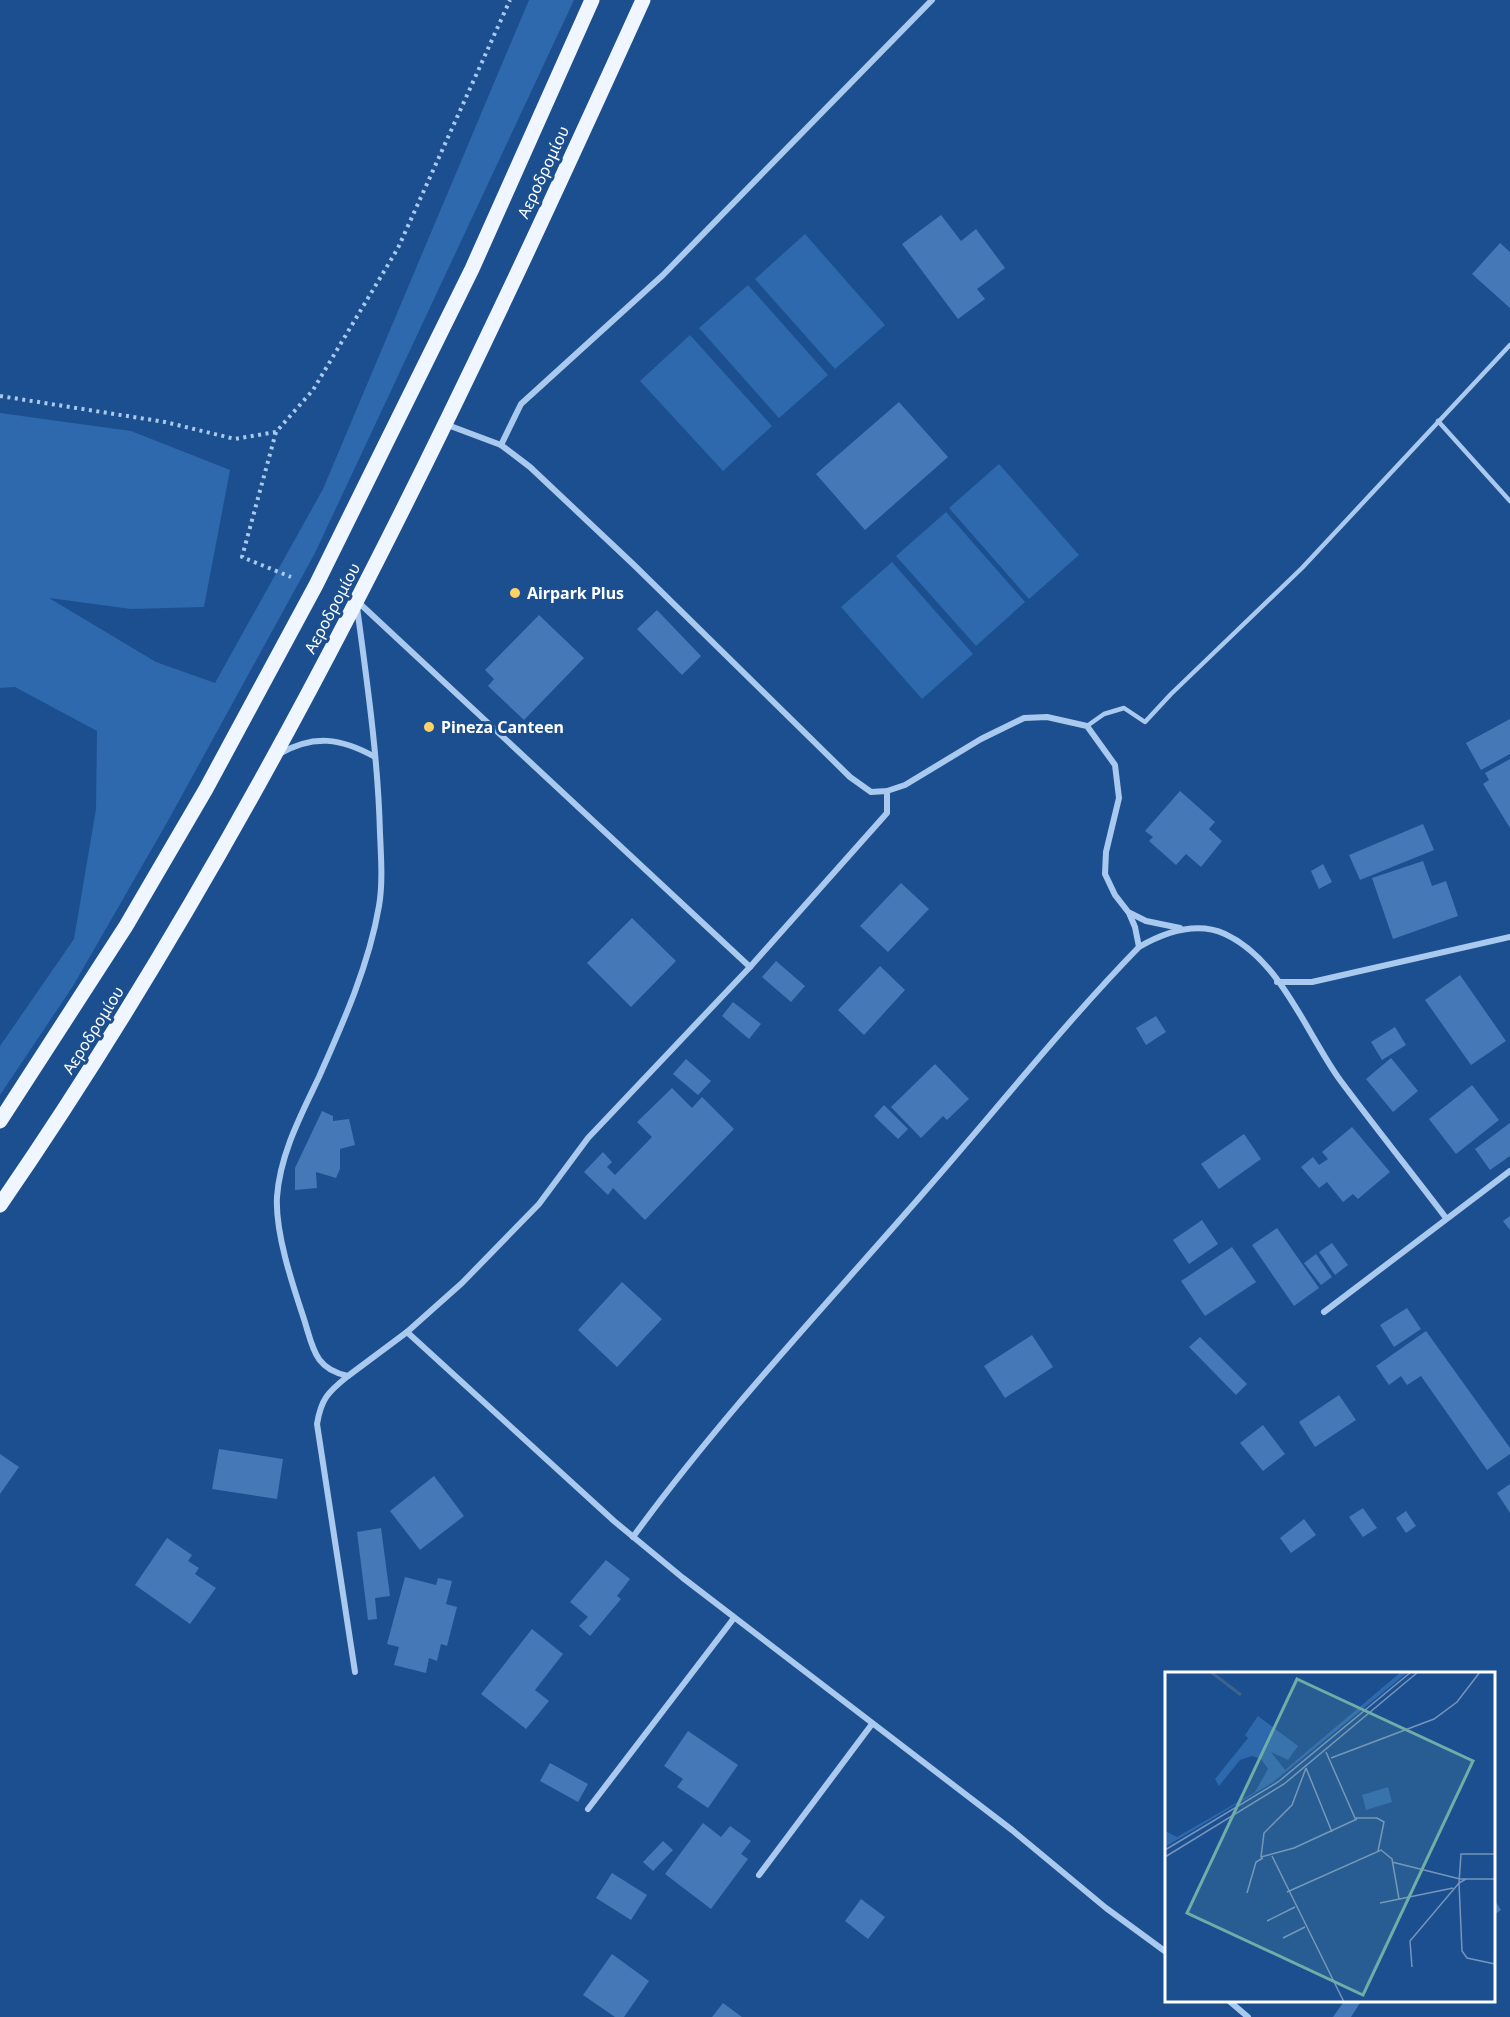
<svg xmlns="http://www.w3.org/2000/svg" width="1510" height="2017" font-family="'Noto Sans',sans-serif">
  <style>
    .green { fill: #2e69ad }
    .building { fill: #4478b7 }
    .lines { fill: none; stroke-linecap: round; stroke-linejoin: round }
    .path { stroke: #a9c9ee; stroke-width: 4; stroke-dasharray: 3 4.5; stroke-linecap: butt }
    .service { stroke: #a9c9ee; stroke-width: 4.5 }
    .minor { stroke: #a9c9ee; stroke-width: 6 }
    .primary { stroke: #f0f6ff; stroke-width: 15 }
    .poi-dot { fill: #ffd166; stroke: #1b4f8f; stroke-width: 2 }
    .labels { text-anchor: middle; stroke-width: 6; stroke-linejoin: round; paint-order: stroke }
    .street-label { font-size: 16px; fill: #fff; stroke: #1b4f8f }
    .poi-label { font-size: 16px; font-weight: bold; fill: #fff; stroke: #1b4f8f; text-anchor: start }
    .inset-river { fill: none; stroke: #3c6290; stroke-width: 3 }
    .inset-road { fill: none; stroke: #7695bc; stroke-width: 1.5 }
    .view { fill: #6fada8; fill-opacity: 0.15; stroke: #6fada8; stroke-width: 3 }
    .inset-edge { fill: none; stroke: #fff; stroke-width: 3 }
  </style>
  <rect width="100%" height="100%" fill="#1b4f8f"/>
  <g class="green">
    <polygon points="529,0 574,0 315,553 169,819 73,986 0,1095 0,1046 74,939 96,809 97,731 15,687 0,688 0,413 131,431 230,470 204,607 131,609 49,598 156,662 215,683 323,489"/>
    <polygon points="805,234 885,325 835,369 755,279"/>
    <polygon points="748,285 828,375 779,418 699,328"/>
    <polygon points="690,335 772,426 723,471 640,381"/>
    <polygon points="999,464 1079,555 1029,599 949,508"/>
    <polygon points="946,512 1025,602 976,646 896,556"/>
    <polygon points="892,562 973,654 922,699 841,607"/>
  </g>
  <g class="building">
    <polygon points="941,215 961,241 976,229 1005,268 977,289 985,299 958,319 902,244"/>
    <polygon points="1500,243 1510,252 1510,308 1472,274"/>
    <polygon points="899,402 948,457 865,530 816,474"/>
    <polygon points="657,610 701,656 682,675 637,629"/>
    <polygon points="539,615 584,658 524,720 488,686 494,679 485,670"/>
    <polygon points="1510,719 1510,754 1481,770 1466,743"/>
    <polygon points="1510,759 1510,828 1483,784 1489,780 1485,773"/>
    <polygon points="1180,791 1215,822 1209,829 1222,841 1201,867 1186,854 1176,865 1149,841 1153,837 1145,831"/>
    <polygon points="1423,824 1434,850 1360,880 1349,855"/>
    <polygon points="1423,861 1432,886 1446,881 1458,916 1393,939 1372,878"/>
    <polygon points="1323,864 1332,882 1319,889 1311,871"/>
    <polygon points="901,883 929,909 888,952 860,926"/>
    <polygon points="632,918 676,961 631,1007 587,963"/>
    <polygon points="776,961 805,986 791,1002 762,977"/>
    <polygon points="880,966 905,990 864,1035 838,1010"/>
    <polygon points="1460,975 1506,1041 1471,1065 1425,1000"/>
    <polygon points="733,1002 761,1024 749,1039 722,1016"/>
    <polygon points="1156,1016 1166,1032 1146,1045 1136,1028"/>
    <polygon points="1395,1027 1406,1045 1382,1060 1371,1042"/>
    <polygon points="1391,1058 1418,1091 1393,1112 1366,1079"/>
    <polygon points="686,1059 711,1081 698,1095 673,1074"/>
    <polygon points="935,1064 969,1099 947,1120 943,1116 921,1138 891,1107"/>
    <polygon points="1472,1085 1499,1120 1456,1154 1429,1119"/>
    <polygon points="672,1088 692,1108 702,1097 734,1129 645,1220 613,1188 608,1195 584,1172 603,1152 612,1162 607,1167 615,1175 652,1137 637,1122"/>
    <polygon points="884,1105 908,1129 898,1139 874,1116"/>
    <polygon points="322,1111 333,1116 333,1121 349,1119 355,1145 340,1149 340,1169 336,1178 316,1172 317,1188 295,1190 295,1168"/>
    <polygon points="1510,1123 1510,1156 1490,1170 1475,1149"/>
    <polygon points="1352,1127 1390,1172 1358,1199 1353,1194 1343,1202 1327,1182 1319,1188 1301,1167 1313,1157 1319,1165 1328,1159 1322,1152"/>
    <polygon points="1244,1134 1261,1159 1219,1189 1201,1164"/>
    <polygon points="1510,1216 1510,1230 1503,1221"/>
    <polygon points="1202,1220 1218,1244 1189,1264 1173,1240"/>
    <polygon points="1277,1228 1319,1288 1294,1306 1252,1245"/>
    <polygon points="1332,1243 1348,1265 1335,1275 1319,1252"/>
    <polygon points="1232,1247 1256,1282 1205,1316 1181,1281"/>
    <polygon points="1316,1254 1332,1277 1321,1285 1304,1263"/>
    <polygon points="622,1282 662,1319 617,1367 578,1330"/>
    <polygon points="1407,1308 1421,1329 1394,1347 1380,1325"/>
    <polygon points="1426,1331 1510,1448 1510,1454 1487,1470 1421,1376 1407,1385 1401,1376 1389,1385 1376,1366"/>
    <polygon points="1032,1335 1053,1367 1005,1398 984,1366"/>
    <polygon points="1200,1337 1247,1384 1236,1395 1189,1347"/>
    <polygon points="1339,1395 1356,1420 1315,1447 1299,1422"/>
    <polygon points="1263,1425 1285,1454 1263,1471 1240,1443"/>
    <polygon points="219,1449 283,1459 277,1499 212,1489"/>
    <polygon points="0,1454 19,1467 0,1494"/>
    <polygon points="434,1476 464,1516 420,1550 390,1511"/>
    <polygon points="1510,1484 1510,1513 1497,1493"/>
    <polygon points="1363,1508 1377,1528 1363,1537 1349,1517"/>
    <polygon points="1406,1511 1416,1526 1406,1533 1396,1518"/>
    <polygon points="1304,1519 1316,1535 1291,1553 1280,1538"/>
    <polygon points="381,1528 390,1596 375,1598 377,1619 368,1620 357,1532"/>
    <polygon points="167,1538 192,1555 188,1561 199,1568 195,1574 216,1588 190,1624 135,1585"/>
    <polygon points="606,1560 630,1579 617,1596 621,1599 590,1636 579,1626 588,1617 570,1602"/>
    <polygon points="405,1577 436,1585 438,1578 452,1581 446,1604 457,1607 447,1646 441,1644 437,1661 429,1658 426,1673 394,1665 399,1647 387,1644"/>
    <polygon points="532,1629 563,1654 535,1690 549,1701 526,1729 481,1694"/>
    <polygon points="688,1731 738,1765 708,1808 677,1787 683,1779 664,1766"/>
    <polygon points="550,1763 588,1784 578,1802 540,1781"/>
    <polygon points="703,1823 721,1837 730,1826 751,1841 741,1854 748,1859 711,1909 665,1874"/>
    <polygon points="663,1841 673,1850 653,1871 643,1862"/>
    <polygon points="612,1873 647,1895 631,1920 596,1898"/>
    <polygon points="861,1899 885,1917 868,1939 845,1921"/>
    <polygon points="1494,1899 1501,1910 1494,1915"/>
    <polygon points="612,1954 649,1981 624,2017 615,2017 583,1995"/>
    <polygon points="1345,2000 1357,2000 1360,2003 1351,2017 1333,2017"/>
    <polygon points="723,2003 742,2017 712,2017"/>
  </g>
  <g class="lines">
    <g class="path">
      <polyline points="0,396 165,422 235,439 276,432 313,390 398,248 510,0"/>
      <polyline points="276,432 242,557 291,577"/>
    </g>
    <g class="service">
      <polyline points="1438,421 1510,501"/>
      <polyline points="1087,726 1104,714 1124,708 1145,722 1171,694 1302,568 1510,345"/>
    </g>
    <g class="minor">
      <polyline points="445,424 501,445 530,467 634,565 850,777 871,792 887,791 905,785 981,739 1024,718 1047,717 1087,726 1115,765 1119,798 1106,852 1105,874 1115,895 1129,913 1135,927 1139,947"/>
      <polyline points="501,445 521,404 663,275 932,0"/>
      <polyline points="357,601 750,967"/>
      <path d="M357,607C367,682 378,757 380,833C381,857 383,883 379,906C369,965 343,1023 319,1077C301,1115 280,1154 277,1197C275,1232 292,1283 303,1316C313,1346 313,1369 348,1376L407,1332L462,1283L539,1204L588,1138L750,967L887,813V791"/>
      <path d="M279,754C314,734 341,738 375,757"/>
      <polyline points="1130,913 1146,921 1180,928"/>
      <polyline points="1277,982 1312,982 1510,937"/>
      <polyline points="1324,1312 1510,1171"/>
      <polyline points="407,1332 614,1521 683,1578 1012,1830 1106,1908 1166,1952"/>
      <path d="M348,1376C328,1392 321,1399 317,1424L355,1672"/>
      <path d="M633,1537C722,1415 827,1304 926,1190C997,1109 1064,1024 1139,947C1165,932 1196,921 1225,934C1281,960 1306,1033 1340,1080C1375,1127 1411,1172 1446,1218"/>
      <polyline points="588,1809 734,1618"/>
      <polyline points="759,1875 872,1724"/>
      <polyline points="1228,2000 1248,2017"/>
    </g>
    <g class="primary">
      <polyline points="0,1121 126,926 206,789 316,585 472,269 592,0"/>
      <path d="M0,1205C259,829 455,415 643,0"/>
    </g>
  </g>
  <g class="poi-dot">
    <circle cx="515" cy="593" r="6"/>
    <circle cx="429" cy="727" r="6"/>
  </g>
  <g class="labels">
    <g class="street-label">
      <text transform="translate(543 172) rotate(-65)" y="6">Αεροδρομίου</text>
      <text transform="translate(332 608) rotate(-62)" y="6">Αεροδρομίου</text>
      <text transform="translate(93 1030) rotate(-58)" y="6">Αεροδρομίου</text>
    </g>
    <g class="poi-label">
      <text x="527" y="599">Airpark Plus</text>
      <text x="441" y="733">Pineza Canteen</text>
    </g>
  </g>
  <g transform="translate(1165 1672)">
    <rect width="330" height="330" fill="#1b4f8f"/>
    <path d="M236,0H243L107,111L0,175V159L12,165L90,120L103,97L96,87L87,84L75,88L54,114L50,107L83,66L80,63L93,44L133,74L123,88L106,80L120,98ZM223,115L227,130L201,138L197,123Z" fill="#2e69ad"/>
    <path class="inset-river" d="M46,0L76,23"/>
    <path class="inset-road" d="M161,80L190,146H212L219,150L213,179M166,86L269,47L292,30L315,0M141,96L127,133L99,161L96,185L129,176L192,147M141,96L167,160M0,178L113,110L246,0M107,184L179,330M0,185L119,112L253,0M227,190L295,207H330M301,207L294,211L297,279L302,286L330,292M122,220L216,178L227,187L234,227M82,221L91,190L98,186M215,231L288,216M102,249L130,235M118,266L140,255M247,295L245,269L294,211L296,182H330"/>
    <path class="view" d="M132,7L308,89L198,323L22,241Z"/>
    <rect width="330" height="330" class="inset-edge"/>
  </g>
</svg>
